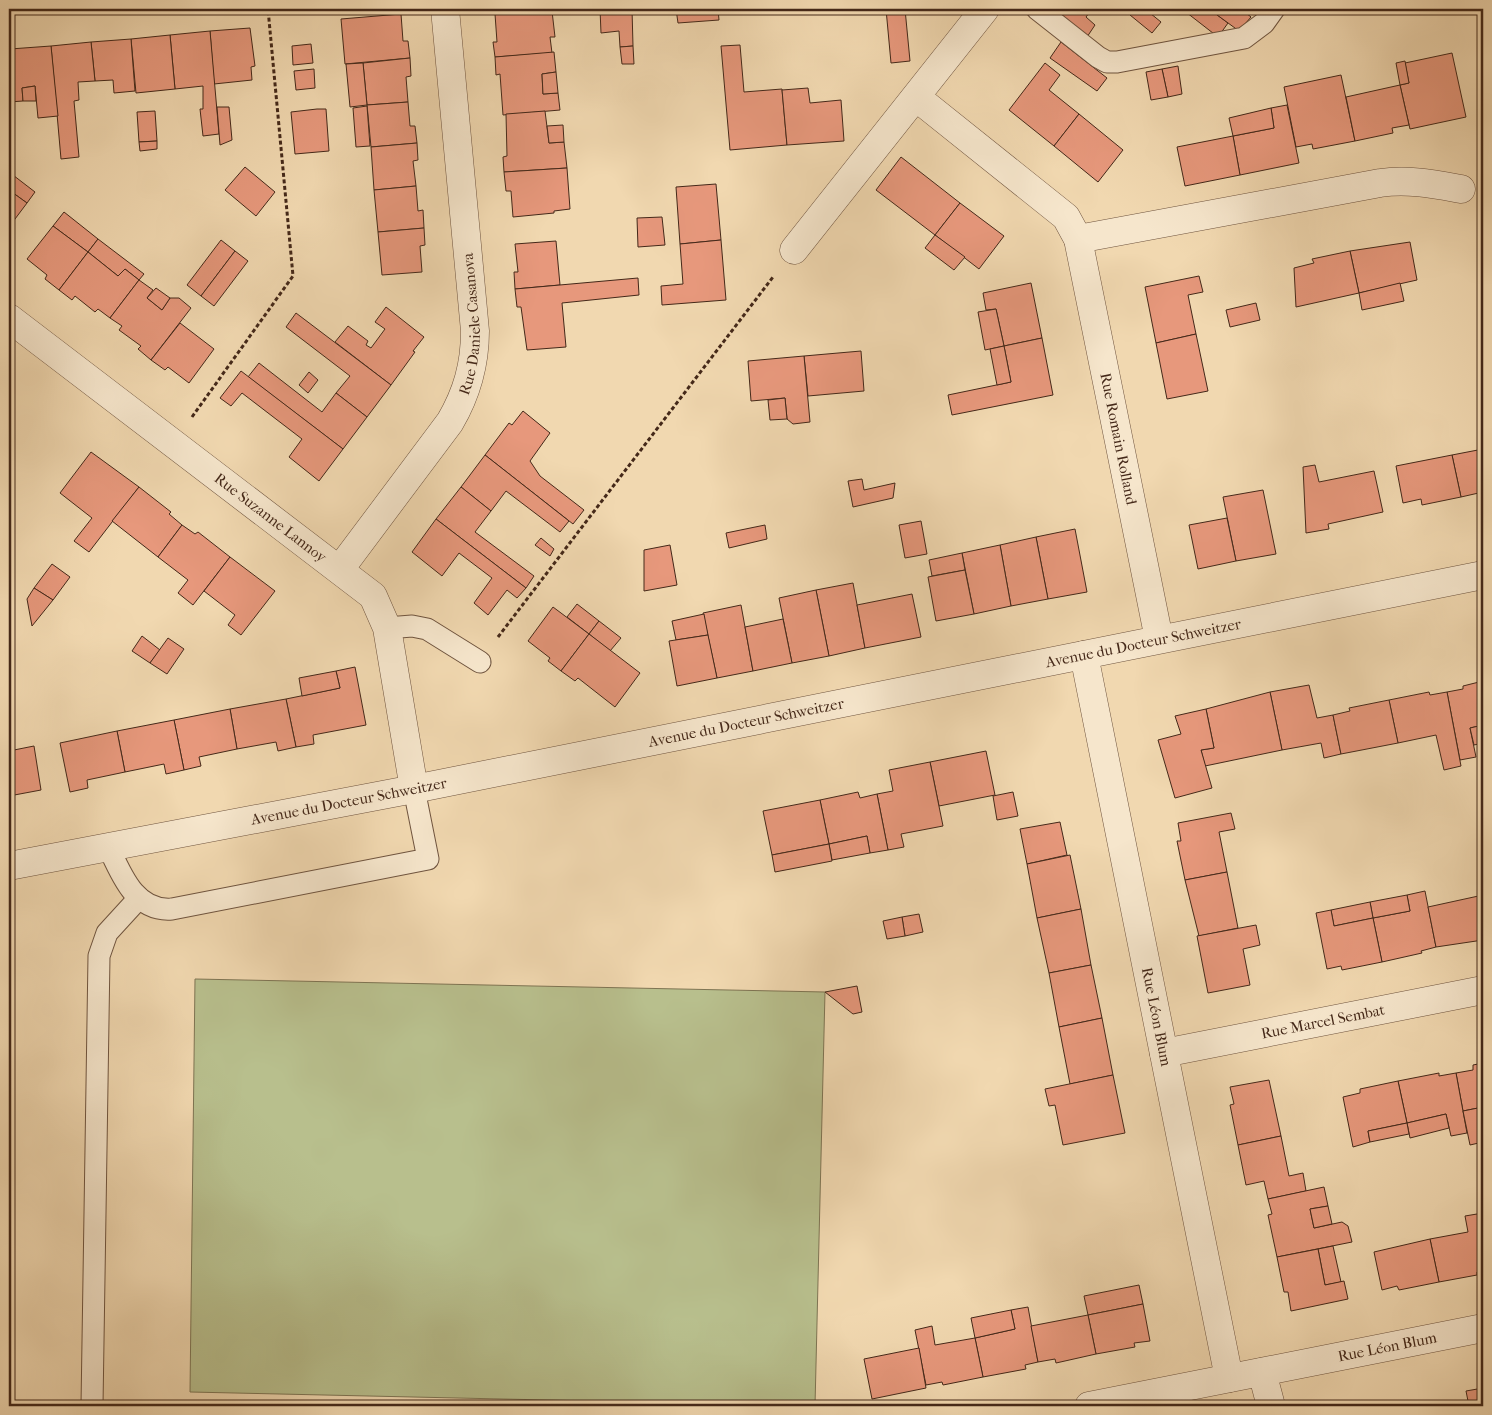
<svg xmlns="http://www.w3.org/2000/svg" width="1492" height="1415" font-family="'IM FELL French Canon',serif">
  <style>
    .green { fill: #b8bf8d; stroke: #7e7453 }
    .building { fill: #e7987c; stroke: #442819 }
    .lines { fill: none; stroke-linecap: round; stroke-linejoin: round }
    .lane-casing { stroke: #6f543f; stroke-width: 23 }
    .street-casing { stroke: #6f543f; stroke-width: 29 }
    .path { stroke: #442819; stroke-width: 3; stroke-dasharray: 4 2.5; stroke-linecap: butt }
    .lane { stroke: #f6e6cc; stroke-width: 21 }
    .street { stroke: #f6e6cc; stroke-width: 28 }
    .labels { text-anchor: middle; stroke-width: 5; stroke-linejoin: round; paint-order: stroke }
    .street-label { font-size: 15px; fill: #442819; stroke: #f6e6cc }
  </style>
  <rect width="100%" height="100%" fill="#f1d8b0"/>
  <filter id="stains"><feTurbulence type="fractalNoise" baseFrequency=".004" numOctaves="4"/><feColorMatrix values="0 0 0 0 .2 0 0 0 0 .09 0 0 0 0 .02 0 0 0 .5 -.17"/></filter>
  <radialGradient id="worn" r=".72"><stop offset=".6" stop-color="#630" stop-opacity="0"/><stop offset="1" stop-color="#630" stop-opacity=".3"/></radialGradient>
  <polygon class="green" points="195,979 825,992 815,1406 190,1392"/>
  <g class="building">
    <polygon points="600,9 632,9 633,46 620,47 619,31 601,33"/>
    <polygon points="676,9 718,9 719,20 678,23"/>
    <polygon points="776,9 800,9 800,10 776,11"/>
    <polygon points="886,9 905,9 910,61 891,63"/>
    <polygon points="1051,9 1092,9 1086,17 1095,25 1087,37"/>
    <polygon points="1134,9 1145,9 1161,22 1152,33 1130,15"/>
    <polygon points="1182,9 1209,9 1228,23 1218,37"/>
    <polygon points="1209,9 1241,9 1251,17 1239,31"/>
    <polygon points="537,10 537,12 552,11 555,37 550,37 552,53 495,57 493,42 497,42 495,14"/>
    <polygon points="401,14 403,41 408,41 410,58 345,64 341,19"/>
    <polygon points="250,28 255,66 251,67 252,80 214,84 210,31"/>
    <polygon points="210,31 219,134 203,136 200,109 203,109 203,86 175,89 170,35"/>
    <polygon points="170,35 175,89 136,93 131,39"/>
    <polygon points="131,39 135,91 114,93 113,80 95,81 91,42"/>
    <polygon points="91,42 95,81 78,82 79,100 74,101 79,157 61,159 51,46"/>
    <polygon points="1061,42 1107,78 1097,91 1050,58"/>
    <polygon points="311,44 313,63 293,65 292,46"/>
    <polygon points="740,45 744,92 782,89 787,145 730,150 721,46"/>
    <polygon points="51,46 58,116 38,118 35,86 22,88 23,101 9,102 9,54 10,49"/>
    <polygon points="633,46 634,64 622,64 620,47"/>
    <polygon points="554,52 556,72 542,74 543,94 558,93 560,110 503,115 500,74 496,75 495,57"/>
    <polygon points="1452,53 1466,117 1410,129 1400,85 1409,83 1405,63"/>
    <polygon points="410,58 411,76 406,77 408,102 367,105 363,63"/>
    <polygon points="1405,61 1409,83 1400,85 1396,63"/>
    <polygon points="363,63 367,105 350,107 346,64"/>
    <polygon points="1045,63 1060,75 1049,90 1079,114 1054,146 1009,110"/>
    <polygon points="1178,66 1182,94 1168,97 1162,69"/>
    <polygon points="314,69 315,88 296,90 294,71"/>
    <polygon points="1162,69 1168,97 1151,100 1146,72"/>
    <polygon points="556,72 558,93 543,94 542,74"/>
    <polygon points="1341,75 1355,141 1313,149 1312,144 1296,147 1284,87"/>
    <polygon points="1400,85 1409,125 1392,128 1393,133 1355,141 1346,97"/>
    <polygon points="35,86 36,101 23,101 22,88"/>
    <polygon points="808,88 810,103 841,100 844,141 787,145 782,90"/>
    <polygon points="408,102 410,126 415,126 417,143 371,147 367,105"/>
    <polygon points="1287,105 1299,163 1240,175 1233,136 1274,128 1271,108"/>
    <polygon points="367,106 370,146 356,147 353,108"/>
    <polygon points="217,107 229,107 232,140 220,145"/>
    <polygon points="1271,108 1274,128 1233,136 1229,118"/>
    <polygon points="317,109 326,109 329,151 295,154 291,112"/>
    <polygon points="155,111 157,141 139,142 137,112"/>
    <polygon points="545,111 549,143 564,142 567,168 504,172 503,157 507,156 506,114"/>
    <polygon points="1079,114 1123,150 1098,182 1054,146"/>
    <polygon points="563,125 564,142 549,143 547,126"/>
    <polygon points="1233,136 1240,175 1185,186 1177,147"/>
    <polygon points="157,141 157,149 140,151 139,142"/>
    <polygon points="417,143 418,160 413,161 416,186 374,190 371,147"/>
    <polygon points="901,157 960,203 935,235 876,190"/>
    <polygon points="245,167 275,192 256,216 225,190"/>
    <polygon points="567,168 570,209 554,211 554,213 513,217 511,191 506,191 504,172"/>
    <polygon points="9,172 35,192 27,203 9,190"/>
    <polygon points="716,184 721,240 680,244 676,187"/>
    <polygon points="416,186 418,211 423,210 424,228 378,232 374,190"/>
    <polygon points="9,190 27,203 9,227"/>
    <polygon points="960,203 1004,236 979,269 935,235"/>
    <polygon points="64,212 98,239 88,252 53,226"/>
    <polygon points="662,217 665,245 638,247 637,218"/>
    <polygon points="53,226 88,252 59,290 45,279 47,275 27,259"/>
    <polygon points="424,228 425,245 420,246 422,272 382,275 378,232"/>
    <polygon points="935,235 965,257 954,270 925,248"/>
    <polygon points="98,239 144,274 139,280 125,269 118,276 88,252"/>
    <polygon points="221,240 235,251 201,296 187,285"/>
    <polygon points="721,240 726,300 662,305 661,286 683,284 680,244"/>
    <polygon points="556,241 560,285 515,289 514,272 518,272 515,244"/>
    <polygon points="1410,242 1417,280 1359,293 1350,251"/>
    <polygon points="235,251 248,261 214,306 201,296"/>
    <polygon points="1350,251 1359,293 1296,307 1294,268 1314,263 1312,259"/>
    <polygon points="88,252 118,276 125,269 139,280 110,318 98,309 95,312 75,296 72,300 59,290"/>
    <polygon points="1199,276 1203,292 1188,295 1196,334 1156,343 1145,287"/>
    <polygon points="638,278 639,295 562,303 566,347 527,350 521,307 517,307 515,289"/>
    <polygon points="139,280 153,290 147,298 162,310 170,298 179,298 191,308 151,360 138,349 141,346 119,330 122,326 110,318"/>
    <polygon points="1031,283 1042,338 1004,346 996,309 986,310 983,293"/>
    <polygon points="1400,283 1404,301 1362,310 1359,293"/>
    <polygon points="156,288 170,298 162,310 147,298"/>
    <polygon points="1256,303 1260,320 1230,327 1226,310"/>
    <polygon points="386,307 424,337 413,351 415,352 391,385 335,342 348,326 368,341 366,345 371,348 385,329 375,322"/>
    <polygon points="996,309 1004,346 985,350 978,312"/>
    <polygon points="296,313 391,385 367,417 336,393 350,376 286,327"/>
    <polygon points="180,323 214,349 189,383 168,367 165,370 151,360"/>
    <polygon points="1196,334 1208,391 1167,399 1156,343"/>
    <polygon points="1042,338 1053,395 952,415 948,395 1011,382 1004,346"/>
    <polygon points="1004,346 1011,382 997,385 990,349"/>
    <polygon points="861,351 864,391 808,396 804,356"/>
    <polygon points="804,356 810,422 793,424 787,419 785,398 751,401 748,361"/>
    <polygon points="259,363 322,412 336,393 367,417 343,449 248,377"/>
    <polygon points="241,371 343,449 319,481 289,457 302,439 242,393 231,406 220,398"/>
    <polygon points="309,372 318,380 308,393 299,385"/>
    <polygon points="785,398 787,419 770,420 768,400"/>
    <polygon points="523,411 550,433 530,461 540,476 584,510 573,524 485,455 509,423 512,425"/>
    <polygon points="1483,449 1483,492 1461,497 1452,455"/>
    <polygon points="91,452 139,487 89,552 74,541 92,518 60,493"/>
    <polygon points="485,455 569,521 560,532 506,491 491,511 461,487"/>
    <polygon points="1452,455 1461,497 1422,505 1421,499 1403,503 1396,466"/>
    <polygon points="1315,465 1319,482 1374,471 1383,512 1328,524 1329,529 1306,533 1303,467"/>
    <polygon points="862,479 864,490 895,483 893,498 853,507 848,481"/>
    <polygon points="139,487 171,512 169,514 182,525 158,557 112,521"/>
    <polygon points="461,487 491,511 475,532 534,576 526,588 436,519"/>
    <polygon points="1263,490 1276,554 1236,561 1223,497"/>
    <polygon points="1227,518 1236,561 1198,569 1189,525"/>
    <polygon points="436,519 526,588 517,598 507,590 488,615 474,603 492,578 459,553 442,576 412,552"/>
    <polygon points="921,521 927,554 905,558 899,525"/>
    <polygon points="182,525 195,534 198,532 230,557 193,605 178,593 188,580 158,557"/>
    <polygon points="765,525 767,539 729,548 726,533"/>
    <polygon points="1075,529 1087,592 1048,599 1036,537"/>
    <polygon points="1036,537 1048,599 1011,606 1000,545"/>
    <polygon points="541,538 554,549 550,556 535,545"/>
    <polygon points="670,545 677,585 644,591 644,550"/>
    <polygon points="1000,545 1011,606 974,614 962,553"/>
    <polygon points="962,553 965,570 932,576 929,560"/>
    <polygon points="230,557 275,591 241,635 228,625 235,615 204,591"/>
    <polygon points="52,564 70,577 53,600 34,588"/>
    <polygon points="965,570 974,614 936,621 928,577"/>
    <polygon points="853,583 865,648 829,656 816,590"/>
    <polygon points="34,588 53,600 32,626 27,599"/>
    <polygon points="816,590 829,656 792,663 779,598"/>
    <polygon points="912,594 921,637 865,648 857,605"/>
    <polygon points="577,604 599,621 589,634 567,617"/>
    <polygon points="741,605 753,671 717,678 703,613"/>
    <polygon points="553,607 589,634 561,671 548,661 550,658 528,641"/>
    <polygon points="704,614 708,635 676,640 672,621"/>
    <polygon points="783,619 792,663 753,671 745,627"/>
    <polygon points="599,621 621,638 610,651 589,634"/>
    <polygon points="589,634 640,673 615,707 578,678 575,681 561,671"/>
    <polygon points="708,635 717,678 677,686 669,641"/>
    <polygon points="142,636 160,650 150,663 132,651"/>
    <polygon points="168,638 184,649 167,674 150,663"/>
    <polygon points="355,667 366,725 313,735 314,744 296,747 286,699 340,688 336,671"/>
    <polygon points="336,671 340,688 302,696 299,678"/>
    <polygon points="1483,681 1483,725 1470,728 1476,757 1460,760 1447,692 1463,689 1463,686"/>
    <polygon points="1309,685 1317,718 1333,715 1341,754 1324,758 1321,743 1282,750 1270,692"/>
    <polygon points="1270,692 1282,750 1205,766 1201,750 1214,748 1206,709"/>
    <polygon points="1429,692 1430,695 1447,692 1461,766 1444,770 1436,735 1398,743 1389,700"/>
    <polygon points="286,699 296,747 278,751 276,742 237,749 230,709"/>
    <polygon points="1389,700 1398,743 1341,754 1333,715 1350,711 1349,708"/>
    <polygon points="230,709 237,749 199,757 201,766 184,770 174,720"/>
    <polygon points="1206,709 1214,748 1201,750 1212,788 1175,798 1158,740 1181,734 1175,716"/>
    <polygon points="174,720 184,770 166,774 164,764 125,772 117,731"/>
    <polygon points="1483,725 1483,743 1474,745 1470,728"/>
    <polygon points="117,731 125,772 87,780 88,788 70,792 60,743"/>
    <polygon points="34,746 41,790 9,796 9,751"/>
    <polygon points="986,751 995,795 939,806 930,762"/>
    <polygon points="930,762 943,826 901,834 904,847 888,850 877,794 893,791 889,770"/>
    <polygon points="858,792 860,798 877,794 888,850 870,853 867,836 829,844 820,800"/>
    <polygon points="1013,792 1018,816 997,820 993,796"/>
    <polygon points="820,800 829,844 772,855 763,811"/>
    <polygon points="1231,813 1235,829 1219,832 1227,872 1185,880 1177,841 1181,841 1178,823"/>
    <polygon points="1060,822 1067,855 1027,864 1020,829"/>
    <polygon points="867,836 870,853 832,860 829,844"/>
    <polygon points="829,844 832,861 775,872 772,855"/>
    <polygon points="1070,855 1081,909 1037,918 1027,864"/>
    <polygon points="1227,872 1238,928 1199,936 1185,880"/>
    <polygon points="1425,891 1436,947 1421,951 1422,953 1382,962 1373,918 1410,911 1407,895"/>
    <polygon points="1407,895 1410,911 1373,918 1370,902"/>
    <polygon points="1483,895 1483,940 1436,947 1428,907"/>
    <polygon points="1370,902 1373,918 1334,926 1331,910"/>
    <polygon points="1081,909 1091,965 1049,973 1037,918"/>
    <polygon points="1331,910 1334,926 1373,918 1382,962 1342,970 1341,966 1327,969 1316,913"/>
    <polygon points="919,914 923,932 905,936 902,917"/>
    <polygon points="902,917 905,936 887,939 883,921"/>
    <polygon points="1256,925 1260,945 1243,949 1250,985 1208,993 1197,936"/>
    <polygon points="1091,965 1102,1018 1059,1027 1049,973"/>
    <polygon points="857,986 862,1012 853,1014 825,992"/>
    <polygon points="1102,1018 1113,1075 1070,1084 1059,1027"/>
    <polygon points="1483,1063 1483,1107 1463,1111 1456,1073 1473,1070 1473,1065"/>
    <polygon points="1439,1073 1439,1076 1456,1073 1467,1133 1451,1136 1446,1114 1407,1123 1398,1081"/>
    <polygon points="1113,1075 1125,1133 1063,1145 1055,1105 1049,1106 1045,1089"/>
    <polygon points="1269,1080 1281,1136 1238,1145 1230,1105 1234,1104 1230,1087"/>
    <polygon points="1398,1081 1407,1123 1368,1131 1370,1142 1353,1147 1343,1097 1360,1093 1360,1089"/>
    <polygon points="1483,1107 1483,1142 1470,1145 1463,1111"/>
    <polygon points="1446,1114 1449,1128 1410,1138 1407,1123"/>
    <polygon points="1407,1123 1409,1134 1370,1142 1368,1131"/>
    <polygon points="1281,1136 1289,1176 1303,1173 1306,1191 1268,1199 1264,1181 1246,1185 1238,1145"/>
    <polygon points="1324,1187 1328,1206 1310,1209 1314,1228 1342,1222 1348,1226 1352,1242 1277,1257 1268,1215 1272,1214 1268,1199"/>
    <polygon points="1328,1206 1332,1224 1314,1228 1310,1209"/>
    <polygon points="1483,1213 1483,1270 1477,1272 1477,1275 1439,1282 1430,1239 1468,1232 1465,1216"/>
    <polygon points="1430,1239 1439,1282 1399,1290 1397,1286 1382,1290 1374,1252"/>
    <polygon points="1333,1246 1341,1282 1325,1285 1318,1249"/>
    <polygon points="1318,1249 1325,1285 1344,1281 1348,1299 1291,1311 1288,1292 1284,1292 1277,1257"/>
    <polygon points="1139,1285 1143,1304 1088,1315 1084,1296"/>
    <polygon points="1143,1304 1150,1341 1134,1343 1135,1347 1096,1354 1088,1315"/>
    <polygon points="1028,1307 1038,1362 1025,1365 1026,1369 983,1377 975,1338 1015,1329 1011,1310"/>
    <polygon points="1011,1310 1015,1329 975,1338 971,1318"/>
    <polygon points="1088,1315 1096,1354 1056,1363 1055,1359 1038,1362 1031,1326"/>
    <polygon points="932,1326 935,1345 975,1338 983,1377 943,1385 942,1382 926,1385 915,1330"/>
    <polygon points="919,1348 926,1388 872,1399 864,1359"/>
    <polygon points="1483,1388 1483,1406 1469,1406 1466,1391"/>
  </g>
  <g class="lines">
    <g class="lane-casing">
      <g id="lane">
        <polyline points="1037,9 1098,57 1107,62 1117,62 1244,38 1264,23 1274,9"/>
        <polyline points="387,628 412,626 427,629 480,662"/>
        <path d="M108,846C121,874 135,912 172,909L428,859L414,789"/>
        <polyline points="92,1406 99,956 107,933 139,898"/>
      </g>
    </g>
    <g class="street-casing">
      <g id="street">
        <path id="s1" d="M916,97L1066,217L1078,239L1159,639"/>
        <path d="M1078,239L1380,183C1408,179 1433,184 1461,189"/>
        <polyline points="794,250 985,9"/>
        <path id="s2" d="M9,318L373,596L387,628L414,789"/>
        <path id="s3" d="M340,569L450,422C467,393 475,365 475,331L445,9"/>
        <path id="s4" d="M1084,655L1229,1378"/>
        <path id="s5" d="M9,866L414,789L1483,575"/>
        <path id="s6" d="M1164,1053L1483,990"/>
        <polyline points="1262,1372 1271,1406"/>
        <path id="s7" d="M1089,1406L1483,1328"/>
      </g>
    </g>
    <g class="path">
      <polyline points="192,417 293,276 268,9"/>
      <polyline points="498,637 773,277"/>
    </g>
    <use href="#lane" class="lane"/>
    <use href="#street" class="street"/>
  </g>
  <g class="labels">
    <g class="street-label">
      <text dy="5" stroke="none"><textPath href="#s3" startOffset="286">Rue Daniele Casanova</textPath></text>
      <text dy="5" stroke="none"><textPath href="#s1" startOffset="421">Rue Romain Rolland</textPath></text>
      <text dy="5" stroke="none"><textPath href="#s2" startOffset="329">Rue Suzanne Lannoy</textPath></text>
      <text dy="5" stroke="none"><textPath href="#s5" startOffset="1156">Avenue du Docteur Schweitzer</textPath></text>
      <text dy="5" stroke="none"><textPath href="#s5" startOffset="751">Avenue du Docteur Schweitzer</textPath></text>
      <text dy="5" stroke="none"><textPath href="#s5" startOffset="346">Avenue du Docteur Schweitzer</textPath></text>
      <text dy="5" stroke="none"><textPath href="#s4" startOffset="369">Rue Léon Blum</textPath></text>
      <text dy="5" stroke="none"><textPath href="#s6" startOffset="162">Rue Marcel Sembat</textPath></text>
      <text dy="5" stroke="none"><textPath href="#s7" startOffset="304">Rue Léon Blum</textPath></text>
    </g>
  </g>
  <rect width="1492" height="1415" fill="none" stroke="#f1d8b0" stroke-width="30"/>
  <rect x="10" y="10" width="1472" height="1395" fill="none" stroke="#442819" stroke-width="2.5"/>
  <rect x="15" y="15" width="1462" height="1385" fill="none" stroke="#442819"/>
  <rect width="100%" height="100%" filter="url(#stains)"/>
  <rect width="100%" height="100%" fill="url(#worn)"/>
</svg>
